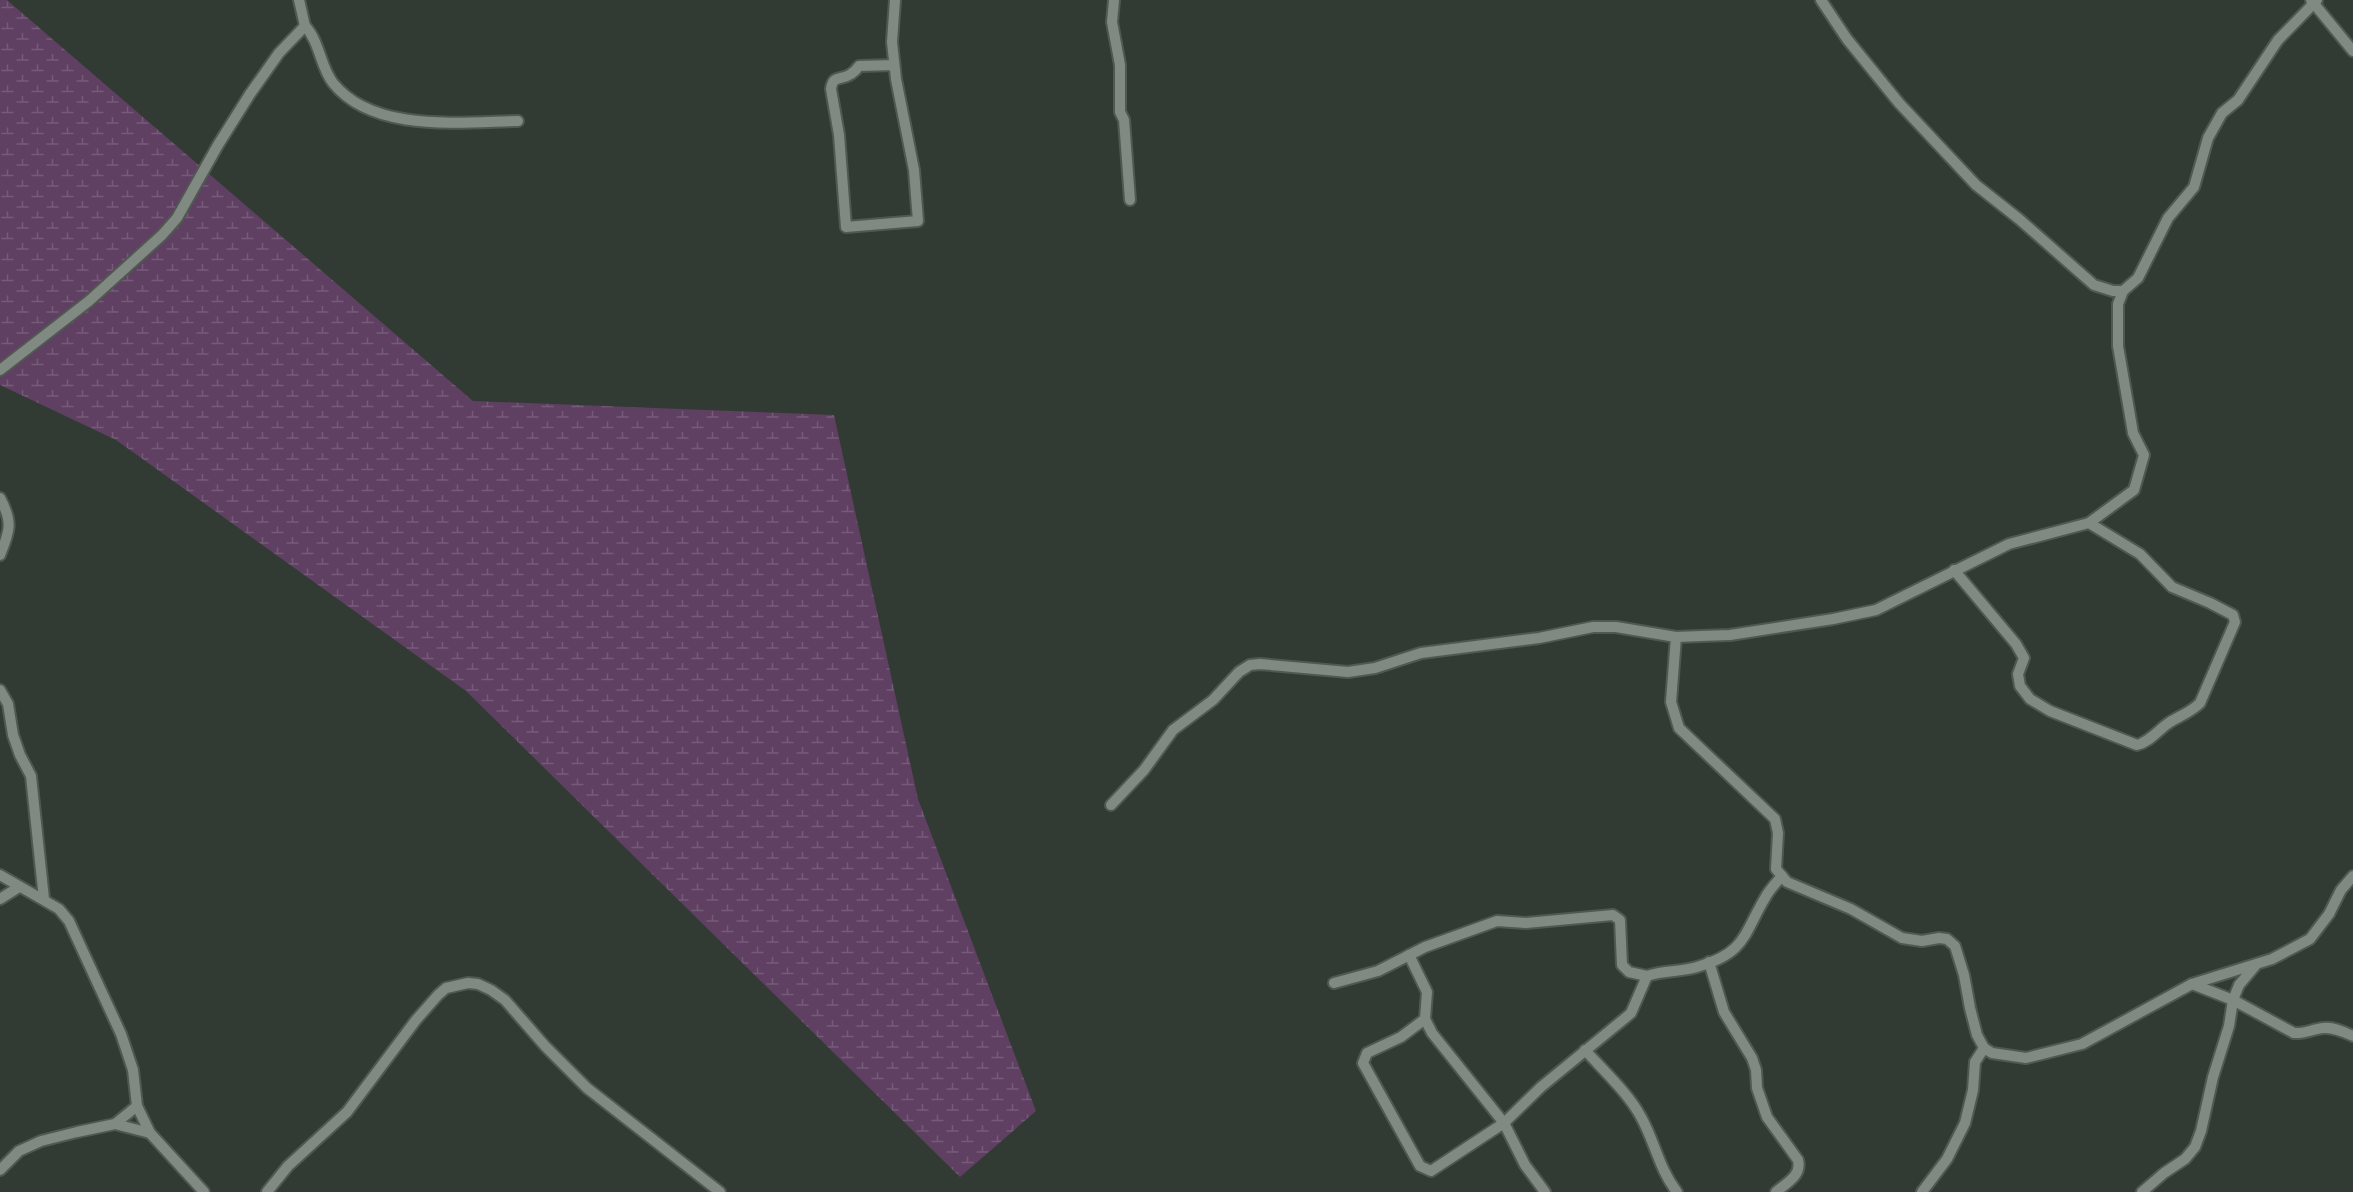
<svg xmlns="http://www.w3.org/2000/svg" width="2353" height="1192" font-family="'PT Sans Narrow',sans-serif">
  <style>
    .wetland { fill: url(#wetland-marsh) }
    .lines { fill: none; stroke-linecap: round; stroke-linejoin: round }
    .street-casing { stroke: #515852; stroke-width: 14 }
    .street { stroke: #808982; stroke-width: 10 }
  </style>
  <defs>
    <pattern id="wetland-marsh" width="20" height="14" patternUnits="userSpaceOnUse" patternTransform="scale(1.5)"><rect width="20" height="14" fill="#5f3f62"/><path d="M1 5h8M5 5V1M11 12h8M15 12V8" fill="none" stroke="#765b79"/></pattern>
  </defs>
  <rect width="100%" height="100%" fill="#323a34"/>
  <polygon class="wetland" points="0,0 7,0 473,401 834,415 918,799 1036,1111 960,1177 466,691 116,440 0,385"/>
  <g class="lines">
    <g class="street-casing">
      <g id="street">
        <polyline points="1114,0 1112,22 1120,65 1120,112 1124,120 1130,200"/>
        <polyline points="1821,0 1847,39 1899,103 1976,185 2019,219 2094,285 2113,291 2123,291 2138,278 2168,218 2194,187 2208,138 2222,113 2238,100 2278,40 2317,0"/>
        <polyline points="2311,0 2353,51"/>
        <path d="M305,26C320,42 320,66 333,83C373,133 461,122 518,121"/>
        <path d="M894,65L859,66C857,69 854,72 851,74C841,81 833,74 831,89L839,135L846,227L918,221L914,170L896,79L892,42L895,0"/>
        <polyline points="0,370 89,301 162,235 177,218 218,145 250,94 279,53 305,26 299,0"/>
        <path d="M0,498C13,522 10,531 0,555"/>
        <polyline points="2089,523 2134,490 2144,455 2133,433 2118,346 2118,304 2123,291"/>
        <polyline points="1676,637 1671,702 1679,728 1775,819 1778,833 1776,869 1787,882 1851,909 1902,938 1922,941 1939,938 1947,939 1955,946 1964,975 1970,1008 1977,1035 1984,1048"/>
        <polyline points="0,690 8,704 13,735 20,755 31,776 44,899"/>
        <path d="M1111,805L1144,770L1173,730L1213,700L1239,672L1250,665L1260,664L1348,672L1375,668L1421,653L1539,638L1593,627H1616L1676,637L1701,636L1730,635L1833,619L1876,610L2009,544L2089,523L2140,554L2172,587L2210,603L2233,615L2235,622L2200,703C2191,712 2180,716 2170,722C2159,729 2150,742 2137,745L2050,711L2030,699L2020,686L2018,674L2024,658L2016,644L1954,570"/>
        <polyline points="0,875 59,909 69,921 121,1034 133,1070 137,1106 150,1133 204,1192"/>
        <polyline points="0,899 19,887"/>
        <polyline points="1409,955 1427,992 1425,1019 1432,1033 1504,1123 1525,1165 1545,1192"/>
        <path d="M1709,962L1724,1012L1752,1058L1756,1070L1757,1088L1767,1117L1798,1160C1802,1176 1786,1183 1776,1192"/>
        <polyline points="1334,983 1378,971 1425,947 1497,921 1526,923 1613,915 1620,920 1622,965 1629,972 1647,976"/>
        <path d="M2192,984L2233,1000L2294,1033C2305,1034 2312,1029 2324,1028C2334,1027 2344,1032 2353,1036"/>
        <path d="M1425,1019L1401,1037L1367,1053L1363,1063L1420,1166L1431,1171L1504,1123L1541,1087L1624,1019L1631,1013L1647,976C1664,970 1681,972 1697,967C1746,953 1743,935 1765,898C1769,890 1776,883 1782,876"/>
        <path d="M1585,1050C1603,1070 1629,1094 1641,1117C1655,1142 1659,1169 1677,1192"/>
        <polyline points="115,1124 137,1106"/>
        <polyline points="0,1170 19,1151 41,1141 77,1132 115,1124 150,1133"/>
        <polyline points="267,1192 288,1166 347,1112 416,1020 438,995 446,988 468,983 478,984 491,990 505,1000 545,1046 587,1088 720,1192"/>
        <polyline points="1922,1192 1947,1159 1965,1123 1973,1090 1975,1062 1984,1048 1992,1053 2026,1058 2082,1044 2192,984 2272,959 2310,939 2329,914 2341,890 2353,876"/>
        <polyline points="2142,1192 2164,1173 2185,1159 2195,1147 2201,1131 2213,1077 2229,1026 2233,1000 2239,985 2255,966"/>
      </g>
    </g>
    <use href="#street" class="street"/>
  </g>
</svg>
